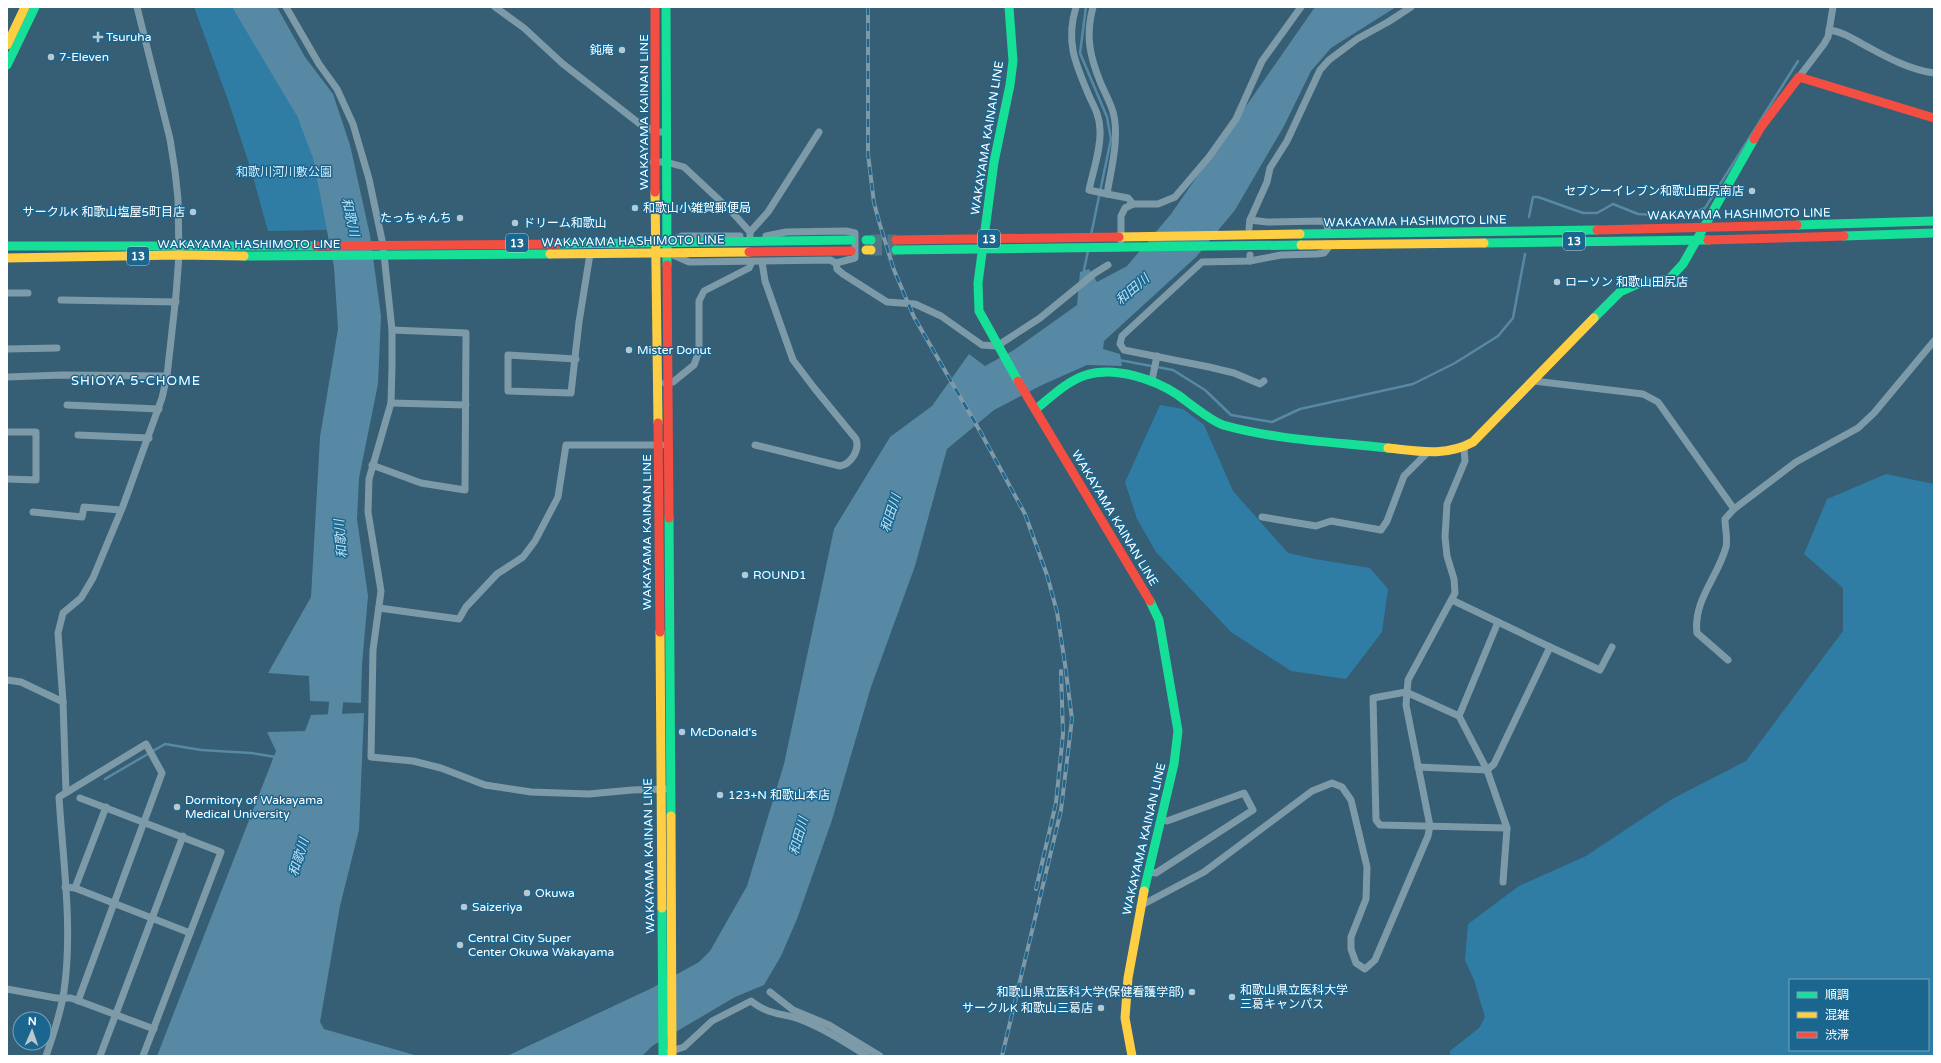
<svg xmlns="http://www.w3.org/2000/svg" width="1941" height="1063" font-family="'Varela Round','Noto Sans JP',sans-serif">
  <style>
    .green { fill: #2f7da5; fill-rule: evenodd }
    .water { fill: #5789a4 }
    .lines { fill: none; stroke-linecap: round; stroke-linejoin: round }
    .stream { stroke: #5789a4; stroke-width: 2.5 }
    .river { stroke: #5789a4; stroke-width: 14 }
    .primary-tunnel { stroke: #547689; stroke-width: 11; stroke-dasharray: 11 5.5; stroke-linecap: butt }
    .street { stroke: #7d9aa8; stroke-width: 7 }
    .fast { stroke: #16e098; stroke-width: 9 }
    .slow { stroke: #ffcf43; stroke-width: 9 }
    .jam { stroke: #f24e42; stroke-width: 9 }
    .rail-casing { stroke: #7e99a7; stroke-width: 4 }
    .rail { stroke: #1b668f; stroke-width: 2.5; stroke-dasharray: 8; stroke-linecap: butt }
    .poi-dot { fill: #b9c7ce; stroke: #1b668f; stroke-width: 1.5 }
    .labels { text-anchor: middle; stroke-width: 3; stroke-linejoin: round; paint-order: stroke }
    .shield { fill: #1b668f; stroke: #bbd1dd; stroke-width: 1 }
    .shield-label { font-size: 11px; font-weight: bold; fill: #fff }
    .poi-label { font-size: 12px; fill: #fff; stroke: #1b668f; text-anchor: start }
    .street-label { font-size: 12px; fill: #fff; stroke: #1b668f }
    .park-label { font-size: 12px; fill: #cfebfa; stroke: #1b668f }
    .water-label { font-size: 13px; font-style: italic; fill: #b9e2f6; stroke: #1b668f }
    .neighbourhood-label { font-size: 13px; letter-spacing: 1px; fill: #fff; stroke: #1b668f }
  </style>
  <rect width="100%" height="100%" fill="#365e74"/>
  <g class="green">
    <path d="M194,7H232C261,54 298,105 313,158C320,181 323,207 328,230L268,231L251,170L228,100Z"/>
    <polygon points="1160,405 1183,409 1204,425 1233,491 1288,553 1315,559 1370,568 1388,589 1382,632 1346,679 1291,671 1231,632 1156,552 1137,519 1125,482"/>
    <path d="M1886,474L1934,484V1056H1450V1051L1479,1028L1485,1017L1474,980L1465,960L1468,924L1519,886L1586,856L1672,799L1746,761L1843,631V588L1804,554L1827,499ZM1790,980H1928V1050H1790Z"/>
  </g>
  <g class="water">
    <polygon points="232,7 277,7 305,57 333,94 350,145 370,235 381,316 378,384 359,478 357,519 368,596 362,665 361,703 310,701 309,676 268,673 311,597 320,437 338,329 334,267 313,158 297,116"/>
    <polygon points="1315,7 1396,7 1331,48 1311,71 1284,126 1235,210 1196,257 1104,341 1103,349 1120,354 1122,366 1087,365 1042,385 994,410 947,449 915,566 871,687 832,820 797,919 781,956 764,985 735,997 652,1046 642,1056 507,1056 652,988 699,962 710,951 747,886 784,764 834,529 890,437 932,406 969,354 985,366 1014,350 1077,305 1080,272 1089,269 1097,282 1127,266 1171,214"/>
    <polygon points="364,713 359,830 340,906 320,1022 324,1029 418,1056 157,1056 276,751 267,732 305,731 311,715"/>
  </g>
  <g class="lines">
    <g class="stream">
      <polyline points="1086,7 1080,53 1107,117 1111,139 1091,235"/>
      <polyline points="1529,217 1533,197 1538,197 1583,213 1597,213 1613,204 1638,214 1671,216 1687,216 1705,208 1798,61"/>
      <polyline points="1086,274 1084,270 1088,251"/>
      <polyline points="1119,360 1173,370 1205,390 1231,415 1272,422 1300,409 1413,384 1455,363 1498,336 1513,318 1525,254"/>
      <polyline points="105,779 165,744 201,750 251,753 276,757"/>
    </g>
    <polyline class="river" points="333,733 338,684"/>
    <g class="primary-tunnel">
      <polyline points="871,240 896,240"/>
      <polyline points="871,250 896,250"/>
    </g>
    <g class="street">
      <polyline points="286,7 319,64 337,89 353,124 369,179 383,245 392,330 392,367 391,403 369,479 368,512 381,591 373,650 371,757 413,761 441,768 485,785 531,792 589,794 632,790 666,789"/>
      <polyline points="495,7 524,28 563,64 640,124 656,132 666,132"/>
      <path d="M1076,7C1065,43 1076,65 1090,98C1095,108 1100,118 1100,130C1101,149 1093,171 1089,190L1107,194"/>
      <path d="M1093,7C1085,36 1090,57 1101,84C1105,93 1110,102 1113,112C1120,137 1111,169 1107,194L1128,198L1133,204"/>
      <path d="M1829,30C1845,32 1854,40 1868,47C1888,58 1911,70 1934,73"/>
      <polyline points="1799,77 1824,44 1828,37 1833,7"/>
      <polyline points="653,162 666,162 684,167 731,211 750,232"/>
      <polyline points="1250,220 1267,222 1323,221 1327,224 1328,234"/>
      <polyline points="1249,228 1250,220 1267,182 1270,168 1287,141 1320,70 1329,60 1357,39 1388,22 1411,7"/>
      <polyline points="750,236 750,232 768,212 819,132"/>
      <polyline points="671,240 682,236 740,236"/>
      <polyline points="1121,240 1121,216 1125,208 1133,204 1158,204 1175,197 1209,157 1236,119 1262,61 1301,7"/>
      <polyline points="673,255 689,262 830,260 836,263 855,258 855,233 846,231 786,232 766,236"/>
      <polyline points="1250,255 1250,261 1202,262 1122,336 1120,344 1124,350 1209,367 1234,373 1260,384 1264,381"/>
      <polyline points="1250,261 1281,255 1317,254 1324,253 1328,248 1328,244"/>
      <polyline points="836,263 837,269 843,274 887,302 915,304 941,316 982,345 997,346 1040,318 1095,273 1108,265"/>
      <polyline points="7,293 28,293"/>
      <polyline points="61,300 176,302"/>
      <polyline points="7,349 57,348"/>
      <polyline points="576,359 508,355 508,391 571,393 579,322 590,254"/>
      <polyline points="7,377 62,375 167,376"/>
      <polyline points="1152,380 1157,356"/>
      <polyline points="1534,381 1643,394 1658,402 1734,509"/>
      <polyline points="665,383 673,382 694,365 699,351 699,301 704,291 749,268 752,262"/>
      <polyline points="391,403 466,405"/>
      <polyline points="67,405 159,409"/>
      <polyline points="7,432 36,432 36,480 7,479"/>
      <polyline points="78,435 149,438"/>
      <path d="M755,445L840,466C851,464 860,450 856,439L815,389L793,360L765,281L762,262"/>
      <polyline points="372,465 421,483 465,490 466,333 392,330"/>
      <polyline points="33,512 82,517 84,507 121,510"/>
      <polyline points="1262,517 1316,526 1331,521 1381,530 1387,521 1404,476 1428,452"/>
      <polyline points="379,608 459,619 466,607 497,574 523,557 535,541 558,497 566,445 662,445"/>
      <polyline points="1498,622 1459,716 1487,770 1507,828 1503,882"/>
      <polyline points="1550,647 1600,670 1612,647"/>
      <path d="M1728,660L1697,633C1693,600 1718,577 1726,547C1728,539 1725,528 1725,519L1734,509L1796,462L1858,428L1874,413L1934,341"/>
      <polyline points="7,680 21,682 63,702"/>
      <polyline points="1459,716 1406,692 1373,698 1376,820 1380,825 1507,828"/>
      <polyline points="1418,767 1487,770 1494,764 1550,647 1452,600"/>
      <polyline points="66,792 63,702 58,633 63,613 81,598 93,578 123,506 162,398 167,376 176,295 179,255 178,199 175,171 170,139 137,7"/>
      <polyline points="80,798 221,852 143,1056"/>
      <polyline points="1148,872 1156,873 1253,810 1244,793 1167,821 1161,819"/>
      <polyline points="65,887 75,888 190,933"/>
      <polyline points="75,888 106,807"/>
      <polyline points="1140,906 1204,872 1312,791 1332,783 1342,787 1351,800 1367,867 1366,899 1351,937 1351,949 1356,963 1365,969 1375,960 1428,836 1430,826 1406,705 1408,680 1455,593 1454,579 1447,556 1445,537 1447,504 1465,461 1464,449"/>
      <polyline points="7,989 56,998 71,998 154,1029"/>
      <polyline points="770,992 793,1010 829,1025 880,1056"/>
      <path d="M668,1052L684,1047L712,1021L751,1001C767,1014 780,1013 799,1019C823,1028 846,1043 867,1056"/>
      <path d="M46,1056C53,1035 61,1013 64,991C73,928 63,861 59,797L146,744L162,773L78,1001"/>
      <polyline points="100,1056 183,836"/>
    </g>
    <g class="fast">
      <polyline points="666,7 667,265"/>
      <polyline points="1009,7 1013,61 1010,85 994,162 978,283 979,311 1018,381"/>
      <polyline points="7,65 35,7"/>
      <polyline points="1797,225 1934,221"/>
      <polyline points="1300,234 1597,230"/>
      <polyline points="1844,236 1934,233"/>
      <polyline points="866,240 871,240"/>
      <polyline points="1484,243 1708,240"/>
      <polyline points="558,244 851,240"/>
      <polyline points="7,246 316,246"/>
      <polyline points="896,250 1301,245"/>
      <polyline points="244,256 550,254"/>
      <polyline points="1594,318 1620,292 1638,284 1669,279 1683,264 1754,139"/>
      <path d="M1036,409C1051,397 1067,381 1086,375C1115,366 1154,379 1178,395C1189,403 1211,421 1223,425C1276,440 1334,442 1388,448"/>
      <polyline points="669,518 671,816"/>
      <polyline points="1144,891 1174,764 1178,731 1159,620 1150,601"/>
      <polyline points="662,908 663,1056"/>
    </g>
    <g class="slow">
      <polyline points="7,45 25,7"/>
      <polyline points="655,192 658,423"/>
      <polyline points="1119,237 1300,234"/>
      <polyline points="1301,245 1484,243"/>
      <polyline points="866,250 871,250"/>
      <polyline points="550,254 749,252"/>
      <polyline points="7,258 179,255 244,256"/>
      <path d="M1388,448C1417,451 1446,457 1473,442L1594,318"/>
      <polyline points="660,632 662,908"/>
      <polyline points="671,816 672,1056"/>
      <polyline points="1132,1056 1125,1018 1128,978 1144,891"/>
    </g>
    <g class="jam">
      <polyline points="655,7 655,192"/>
      <polyline points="1754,139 1761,127 1799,77 1934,118"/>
      <polyline points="1597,230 1797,225"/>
      <polyline points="896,240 1119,237"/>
      <polyline points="1708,240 1844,236"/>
      <polyline points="316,246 558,244"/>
      <polyline points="749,252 851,251"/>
      <polyline points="667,265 669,518"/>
      <polyline points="1018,381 1150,601"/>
      <polyline points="658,423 660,632"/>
    </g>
    <g class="rail-casing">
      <g id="rail">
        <polyline points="868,7 868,154 874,203 880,225 894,270 914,317 981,433 1025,514 1047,575 1057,612 1065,664 1072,719 1061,810 1002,1056"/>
        <polyline points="1036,889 1056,803 1063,734 1061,671"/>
      </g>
    </g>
    <use href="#rail" class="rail"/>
  </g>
  <g class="poi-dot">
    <path d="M96 31h4v4h4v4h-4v4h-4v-4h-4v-4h4z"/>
    <circle cx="622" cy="50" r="4"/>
    <circle cx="51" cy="57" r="4"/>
    <circle cx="1752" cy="191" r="4"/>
    <circle cx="635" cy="208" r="4"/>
    <circle cx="193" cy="212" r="4"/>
    <circle cx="460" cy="218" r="4"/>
    <circle cx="515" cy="223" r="4"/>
    <circle cx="1557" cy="282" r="4"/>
    <circle cx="629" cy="350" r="4"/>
    <circle cx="745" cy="575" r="4"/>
    <circle cx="682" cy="732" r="4"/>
    <circle cx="720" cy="795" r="4"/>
    <circle cx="177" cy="807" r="4"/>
    <circle cx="527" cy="893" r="4"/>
    <circle cx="464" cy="907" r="4"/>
    <circle cx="460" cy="945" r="4"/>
    <circle cx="1192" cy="992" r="4"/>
    <circle cx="1232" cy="997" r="4"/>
    <circle cx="1101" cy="1008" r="4"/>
  </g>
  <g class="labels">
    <g class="shield">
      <rect x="978" y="230" width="22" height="18" rx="3"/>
      <rect x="1563" y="232" width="22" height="18" rx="3"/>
      <rect x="506" y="234" width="22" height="18" rx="3"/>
      <rect x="127" y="247" width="22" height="18" rx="3"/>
    </g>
    <g class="shield-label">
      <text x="989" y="243">13</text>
      <text x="1574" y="245">13</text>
      <text x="517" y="247">13</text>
      <text x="138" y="260">13</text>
    </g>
    <g class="poi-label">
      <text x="106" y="41">Tsuruha</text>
      <text x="614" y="54" text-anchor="end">鈍庵</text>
      <text x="59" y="61">7-Eleven</text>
      <text x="1744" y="195" text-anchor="end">セブンーイレブン和歌山田尻南店</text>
      <text x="643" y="212">和歌山小雑賀郵便局</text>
      <text x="185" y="216" text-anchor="end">サークルK 和歌山塩屋5町目店</text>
      <text x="452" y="222" text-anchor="end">たっちゃんち</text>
      <text x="523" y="227">ドリーム和歌山</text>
      <text x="1565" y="286">ローソン 和歌山田尻店</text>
      <text x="637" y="354">Mister Donut</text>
      <text x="753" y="579">ROUND1</text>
      <text x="690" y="736">McDonald's</text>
      <text x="728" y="799">123+N 和歌山本店</text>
      <text x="185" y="804">Dormitory of Wakayama<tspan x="185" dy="14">Medical University</tspan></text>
      <text x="535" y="897">Okuwa</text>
      <text x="472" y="911">Saizeriya</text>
      <text x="468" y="942">Central City Super<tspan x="468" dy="14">Center Okuwa Wakayama</tspan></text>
      <text x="1240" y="994">和歌山県立医科大学<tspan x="1240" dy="14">三葛キャンパス</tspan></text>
      <text x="1184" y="996" text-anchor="end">和歌山県立医科大学(保健看護学部)</text>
      <text x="1093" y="1012" text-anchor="end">サークルK 和歌山三葛店</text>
    </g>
    <g class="street-label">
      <text transform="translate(644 112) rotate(-90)" y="4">WAKAYAMA KAINAN LINE</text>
      <text transform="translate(987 138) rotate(-81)" y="4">WAKAYAMA KAINAN LINE</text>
      <text transform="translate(1739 214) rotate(-1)" y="4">WAKAYAMA HASHIMOTO LINE</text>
      <text transform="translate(1415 221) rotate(-1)" y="4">WAKAYAMA HASHIMOTO LINE</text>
      <text transform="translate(633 241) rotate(-1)" y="4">WAKAYAMA HASHIMOTO LINE</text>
      <text x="249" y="248">WAKAYAMA HASHIMOTO LINE</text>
      <text transform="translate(1115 518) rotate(59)" y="4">WAKAYAMA KAINAN LINE</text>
      <text transform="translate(647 532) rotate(-90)" y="4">WAKAYAMA KAINAN LINE</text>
      <text transform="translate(1144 839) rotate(-77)" y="4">WAKAYAMA KAINAN LINE</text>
      <text transform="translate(649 856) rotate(-91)" y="4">WAKAYAMA KAINAN LINE</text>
    </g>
    <g class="park-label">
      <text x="284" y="176">和歌川河川敷公園</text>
    </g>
    <g class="water-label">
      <text transform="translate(351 217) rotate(77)" y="5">和歌川</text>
      <text transform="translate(1132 289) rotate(-41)" y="5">和田川</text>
      <text transform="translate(890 513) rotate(-72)" y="5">和田川</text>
      <text transform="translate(340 539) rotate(-95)" y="5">和歌川</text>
      <text transform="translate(798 836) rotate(-74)" y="5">和田川</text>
      <text transform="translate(298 857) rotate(-73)" y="5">和歌川</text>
    </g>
    <g class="neighbourhood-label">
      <text x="136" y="385">SHIOYA 5-CHOME</text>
    </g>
  </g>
  <rect width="1941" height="1063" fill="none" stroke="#ffffff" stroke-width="16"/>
  <rect x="1789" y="979" width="140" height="72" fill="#1b668f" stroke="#76a3bc"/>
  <rect x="1797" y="992" width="20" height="6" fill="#16e098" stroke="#76a3bc"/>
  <text x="1825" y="999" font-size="12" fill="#ffffff">順調</text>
  <rect x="1797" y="1012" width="20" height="6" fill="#ffcf43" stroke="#76a3bc"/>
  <text x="1825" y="1019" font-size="12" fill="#ffffff">混雑</text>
  <rect x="1797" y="1032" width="20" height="6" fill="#f24e42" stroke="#76a3bc"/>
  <text x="1825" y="1039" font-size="12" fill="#ffffff">渋滞</text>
  <g transform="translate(32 1031) rotate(2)"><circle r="19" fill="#1b668f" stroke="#76a3bc"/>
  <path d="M0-3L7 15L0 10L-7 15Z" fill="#b9c7ce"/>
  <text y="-6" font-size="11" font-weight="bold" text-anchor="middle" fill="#ffffff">N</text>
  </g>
</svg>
